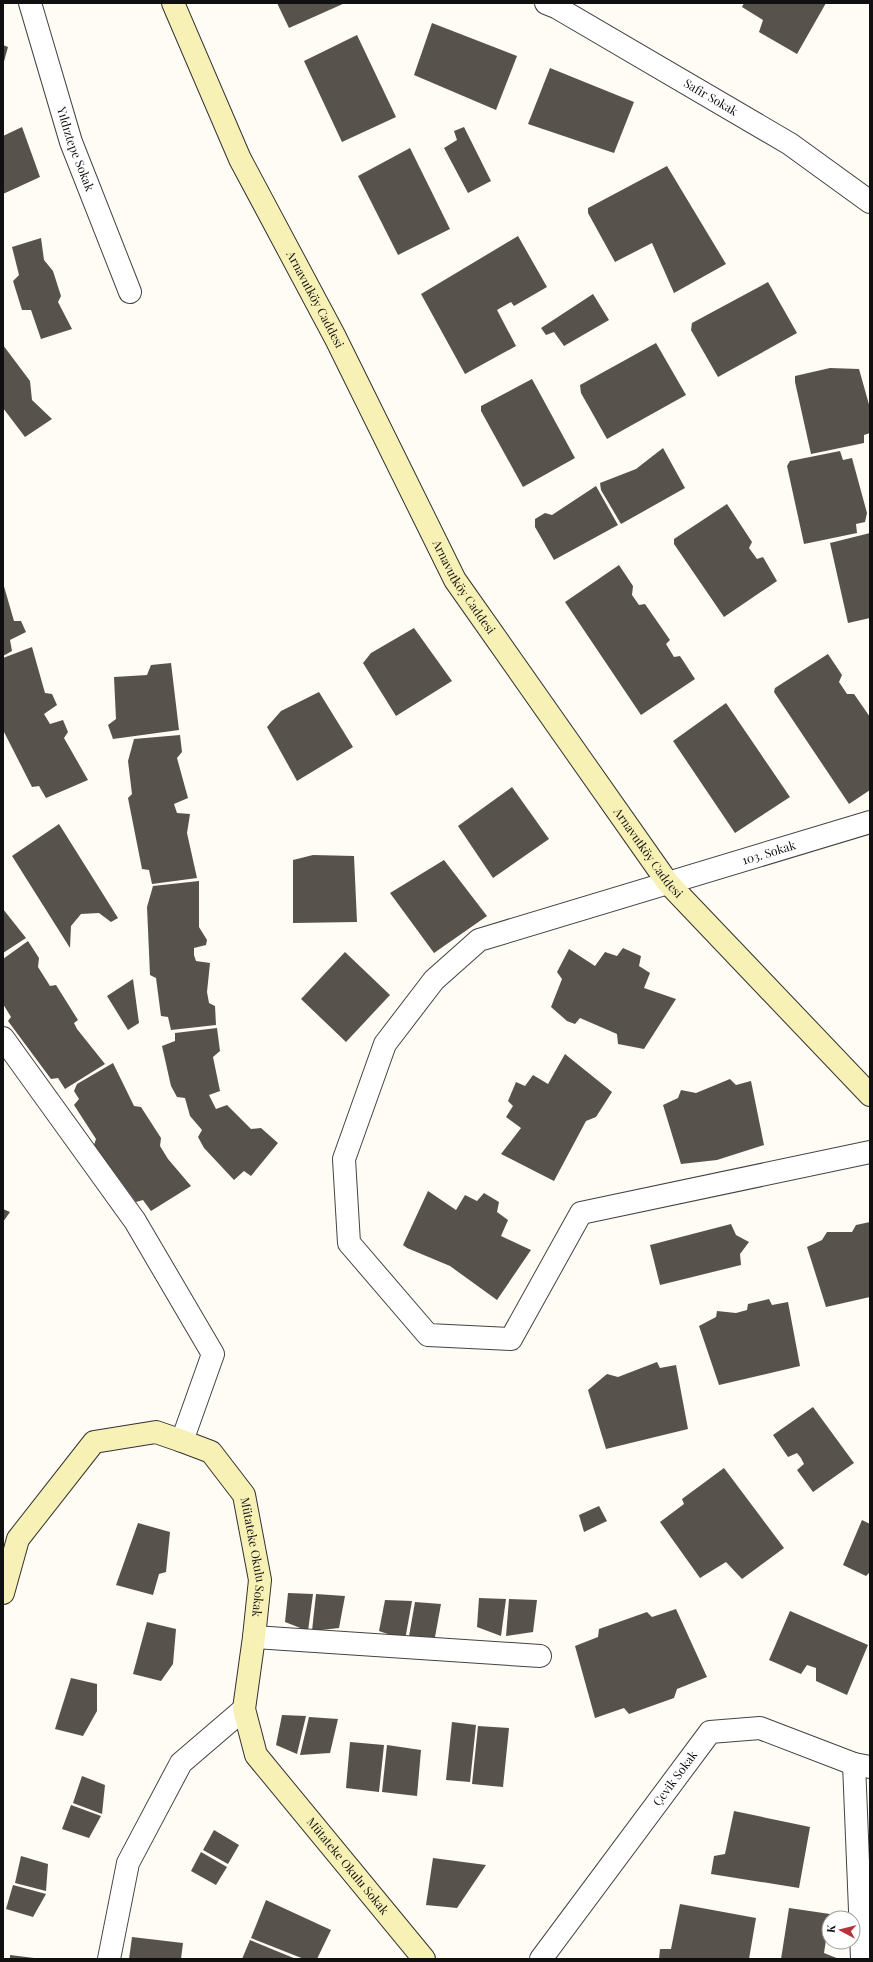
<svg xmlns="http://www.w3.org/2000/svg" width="873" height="1962" font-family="'Playfair Display',serif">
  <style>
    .building { fill: #58524d }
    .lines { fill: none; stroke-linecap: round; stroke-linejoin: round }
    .street-casing { stroke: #434343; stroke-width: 24 }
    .secondary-casing { stroke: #323232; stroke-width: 24 }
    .street { stroke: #fff; stroke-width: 22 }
    .secondary { stroke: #f8f1b6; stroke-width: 22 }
    .labels { text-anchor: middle; stroke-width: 4; stroke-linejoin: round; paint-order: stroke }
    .street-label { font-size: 12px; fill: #101010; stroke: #fff }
  </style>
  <rect width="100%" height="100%" fill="#fefcf5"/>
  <g class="building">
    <polygon points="277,3 345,3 289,28"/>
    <polygon points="744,3 826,3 797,54 759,32 763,20 742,7"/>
    <polygon points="432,23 517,56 496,110 414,75"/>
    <polygon points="357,35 396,117 342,142 304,61"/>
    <polygon points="3,45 8,47 3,65"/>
    <polygon points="550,68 634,102 614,153 528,124"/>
    <polygon points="22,127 40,177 3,194 3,136"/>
    <polygon points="464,127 491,181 468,193 444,148 457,140 454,131"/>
    <polygon points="410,148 450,229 398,255 358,176"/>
    <polygon points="667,166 726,264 674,293 652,243 615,262 588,213 588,208"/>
    <polygon points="518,236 547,287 514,306 511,302 497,310 516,346 465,374 421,294"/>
    <polygon points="41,238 44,260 53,271 61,296 58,302 72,329 41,339 31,310 22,310 13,281 19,275 12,247"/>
    <polygon points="768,282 797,333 718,377 691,330 692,323"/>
    <polygon points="593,294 609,320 564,346 554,332 546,335 541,328"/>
    <polygon points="656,343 686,395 607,439 581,393 580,385"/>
    <polygon points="3,345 30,381 32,400 52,419 25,437 3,408"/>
    <polygon points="830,368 859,369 870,408 870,433 864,435 864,443 811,454 795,382 795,376"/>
    <polygon points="532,379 575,458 523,487 481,411 481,406"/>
    <polygon points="663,448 685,488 621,524 601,490 600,483 636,469"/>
    <polygon points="840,451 843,460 852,458 867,513 865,522 856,524 857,533 804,544 787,466 790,461"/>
    <polygon points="596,486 618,525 554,560 535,527 535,519 545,513 552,515"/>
    <polygon points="727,504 752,542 749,548 757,559 763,557 777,581 724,617 674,544 674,539"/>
    <polygon points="870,533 870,618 848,623 830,543"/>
    <polygon points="619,565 633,586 632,595 639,605 645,604 670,640 666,644 674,657 680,656 695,679 641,715 565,602"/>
    <polygon points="3,583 14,621 21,621 26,632 10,640 12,651 3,656"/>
    <polygon points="414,628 452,681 396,716 363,663 371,653"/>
    <polygon points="32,647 45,693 52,694 57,705 44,714 50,724 63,720 68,732 64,738 88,780 46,798 39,786 32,787 3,730 3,658"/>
    <polygon points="828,654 842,675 839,682 847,694 854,694 870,717 870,790 849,804 774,692 775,688"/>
    <polygon points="171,663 179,730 113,739 108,725 116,719 114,677 147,675 151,665"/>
    <polygon points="319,692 353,747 297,781 267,727 281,711"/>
    <polygon points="726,703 790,797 735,833 673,741"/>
    <polygon points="180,735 182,752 177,758 188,798 174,804 177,813 190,814 187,833 197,878 152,884 149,870 142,869 128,798 132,794 128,761 134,739"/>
    <polygon points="512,787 549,839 493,878 458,826"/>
    <polygon points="59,824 118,918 111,922 99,913 81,914 71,926 70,948 12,856"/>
    <polygon points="313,855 354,856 357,922 293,923 293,860"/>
    <polygon points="444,860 487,916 434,953 390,893"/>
    <polygon points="199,881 199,927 207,940 206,945 194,948 194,955 196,961 210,963 207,992 209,1003 215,1006 216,1025 171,1030 168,1017 161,1016 156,978 150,975 147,907 153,886"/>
    <polygon points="3,909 26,938 3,953"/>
    <polygon points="28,941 39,958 38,967 50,986 56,985 78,1020 74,1023 77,1029 105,1064 65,1089 58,1078 51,1079 8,1021 11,1017 3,1004 3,959"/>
    <polygon points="623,948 641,956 639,966 650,973 644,988 676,999 644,1049 618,1044 617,1034 580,1018 575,1024 567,1021 551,1007 562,979 557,972 569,949 595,966 605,952 617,956"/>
    <polygon points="345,952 390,995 346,1042 301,999"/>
    <polygon points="133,979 139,1023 128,1030 107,996"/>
    <polygon points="217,1028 220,1051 213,1057 220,1091 209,1095 216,1109 227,1105 251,1129 261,1128 278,1143 251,1176 244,1171 234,1180 204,1148 198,1137 202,1130 190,1116 185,1098 177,1097 171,1086 162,1046 175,1041 175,1033"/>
    <polygon points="565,1054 612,1092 596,1117 586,1121 554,1181 501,1154 521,1128 506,1117 513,1106 508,1101 516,1082 525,1086 533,1075 548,1084"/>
    <polygon points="113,1063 134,1106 141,1107 161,1138 160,1146 168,1159 191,1186 151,1211 143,1200 136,1202 94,1145 96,1139 74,1105 79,1099 74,1091 77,1084"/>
    <polygon points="730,1079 736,1085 751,1081 764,1145 717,1160 681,1164 663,1105 678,1098 681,1090 696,1093"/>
    <polygon points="428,1191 456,1210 465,1195 477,1201 484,1193 499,1202 497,1212 508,1220 501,1236 531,1250 497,1300 450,1266 407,1248 403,1245"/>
    <polygon points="3,1209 10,1212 3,1222"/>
    <polygon points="870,1222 870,1297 826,1307 807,1247 822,1240 827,1232 852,1232 856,1225"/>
    <polygon points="731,1224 736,1235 749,1242 740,1254 741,1265 660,1285 650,1245"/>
    <polygon points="769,1299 772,1305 788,1302 800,1366 719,1385 699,1326 716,1317 717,1311 736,1313 747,1310 748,1304"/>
    <polygon points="657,1362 660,1368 676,1365 688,1429 606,1449 588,1390 607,1374 618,1377"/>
    <polygon points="813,1407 854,1463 813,1492 797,1470 804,1464 801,1458 797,1453 788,1457 773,1435"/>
    <polygon points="724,1468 784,1548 742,1579 726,1562 700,1578 660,1522 684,1504 682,1499"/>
    <polygon points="599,1506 607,1521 584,1532 579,1515"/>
    <polygon points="862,1520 870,1524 870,1572 866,1576 843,1565"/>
    <polygon points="138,1523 170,1532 166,1572 159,1574 153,1595 116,1585"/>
    <polygon points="288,1593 313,1594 308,1631 285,1622"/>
    <polygon points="316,1594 345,1596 339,1628 312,1631"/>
    <polygon points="479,1598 506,1599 501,1636 477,1627"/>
    <polygon points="509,1599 537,1600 533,1632 506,1636"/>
    <polygon points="385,1600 412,1601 405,1640 379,1631"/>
    <polygon points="415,1602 441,1604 435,1637 408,1642"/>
    <polygon points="676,1609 707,1677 677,1689 674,1698 629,1714 624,1708 595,1718 575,1646 598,1637 599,1629 647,1612 652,1617"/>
    <polygon points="790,1611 868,1645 847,1695 816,1681 816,1668 807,1665 801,1674 769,1660"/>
    <polygon points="147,1622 176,1629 173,1664 161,1681 133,1674"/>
    <polygon points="71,1678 97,1684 97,1711 83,1736 55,1729"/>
    <polygon points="282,1715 306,1716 297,1754 276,1745"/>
    <polygon points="309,1717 338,1719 330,1753 300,1755"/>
    <polygon points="452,1722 476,1725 470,1782 446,1780"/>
    <polygon points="478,1726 509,1728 503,1787 472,1784"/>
    <polygon points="350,1742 384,1745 379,1792 346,1788"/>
    <polygon points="387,1745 421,1750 417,1796 382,1792"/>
    <polygon points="82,1776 105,1785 102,1814 73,1803"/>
    <polygon points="71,1805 101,1816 89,1838 62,1829"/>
    <polygon points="734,1811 810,1827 799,1888 711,1874 714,1856 725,1854"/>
    <polygon points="214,1830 239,1845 228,1864 203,1850"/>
    <polygon points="201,1852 227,1867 216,1885 191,1871"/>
    <polygon points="21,1856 48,1864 46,1891 15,1883"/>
    <polygon points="433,1858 486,1865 457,1908 426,1905"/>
    <polygon points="13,1885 46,1894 33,1917 6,1909"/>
    <polygon points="266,1900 331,1930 317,1959 304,1959 251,1938"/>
    <polygon points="680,1904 756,1918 749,1959 659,1959 660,1949 671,1949"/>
    <polygon points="789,1908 830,1914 824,1953 839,1959 781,1959"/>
    <polygon points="132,1937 183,1943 181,1959 129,1959"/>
    <polygon points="250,1940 296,1959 242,1959"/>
    <polygon points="10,1955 34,1958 34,1959 10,1959"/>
  </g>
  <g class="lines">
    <g class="street-casing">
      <g id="street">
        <path id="s1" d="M30,3L71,142L130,292"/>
        <path id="s2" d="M546,3L556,7L790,144L870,202"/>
        <polyline points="870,822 479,940 434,980 385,1044 344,1159 349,1243 428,1335 511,1339 581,1213 870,1152"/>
        <polyline points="3,1038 135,1221 213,1354 182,1441"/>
        <polyline points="254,1637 540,1656"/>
        <polyline points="854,1764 862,1959"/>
        <polyline points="109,1959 128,1863 181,1763 244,1709"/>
        <path id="s3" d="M541,1959L710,1732L760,1728L854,1764L870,1767"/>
      </g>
    </g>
    <g class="secondary-casing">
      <g id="secondary">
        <path id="s4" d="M173,3L240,159L335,337L455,580L668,883L870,1095"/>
        <path id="s5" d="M3,1593L18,1539L94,1442L156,1432L182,1441L211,1452L244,1495L260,1580L254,1637L244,1709L256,1755L424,1959"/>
      </g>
    </g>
    <use href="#street" class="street"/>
    <use href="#secondary" class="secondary"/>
  </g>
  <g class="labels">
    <g class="street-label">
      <text dy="4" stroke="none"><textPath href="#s2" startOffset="190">Safir Sokak</textPath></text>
      <text dy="4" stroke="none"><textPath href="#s1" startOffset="153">Yıldıztepe Sokak</textPath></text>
      <text dy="4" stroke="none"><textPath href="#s4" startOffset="329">Arnavutköy Caddesi</textPath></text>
      <text dy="4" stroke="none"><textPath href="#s4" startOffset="653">Arnavutköy Caddesi</textPath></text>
      <text dy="4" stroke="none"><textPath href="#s4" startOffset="977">Arnavutköy Caddesi</textPath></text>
      <text transform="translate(769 853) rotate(-17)" y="4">103. Sokak</text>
      <text dy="4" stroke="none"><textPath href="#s5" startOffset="418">Mütateke Okulu Sokak</textPath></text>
      <text dy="4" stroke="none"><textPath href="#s3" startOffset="225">Çevik Sokak</textPath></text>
      <text dy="4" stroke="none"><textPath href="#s5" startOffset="763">Mütateke Okulu Sokak</textPath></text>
    </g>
  </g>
  <rect width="873" height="1962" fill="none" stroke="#101010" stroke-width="8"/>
  <g transform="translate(841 1930) rotate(277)"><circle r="19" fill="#ffffff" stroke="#9f9f9f"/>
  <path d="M0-3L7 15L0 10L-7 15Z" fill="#b43438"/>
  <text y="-6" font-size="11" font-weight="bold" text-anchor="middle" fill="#101010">K</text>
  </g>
</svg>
